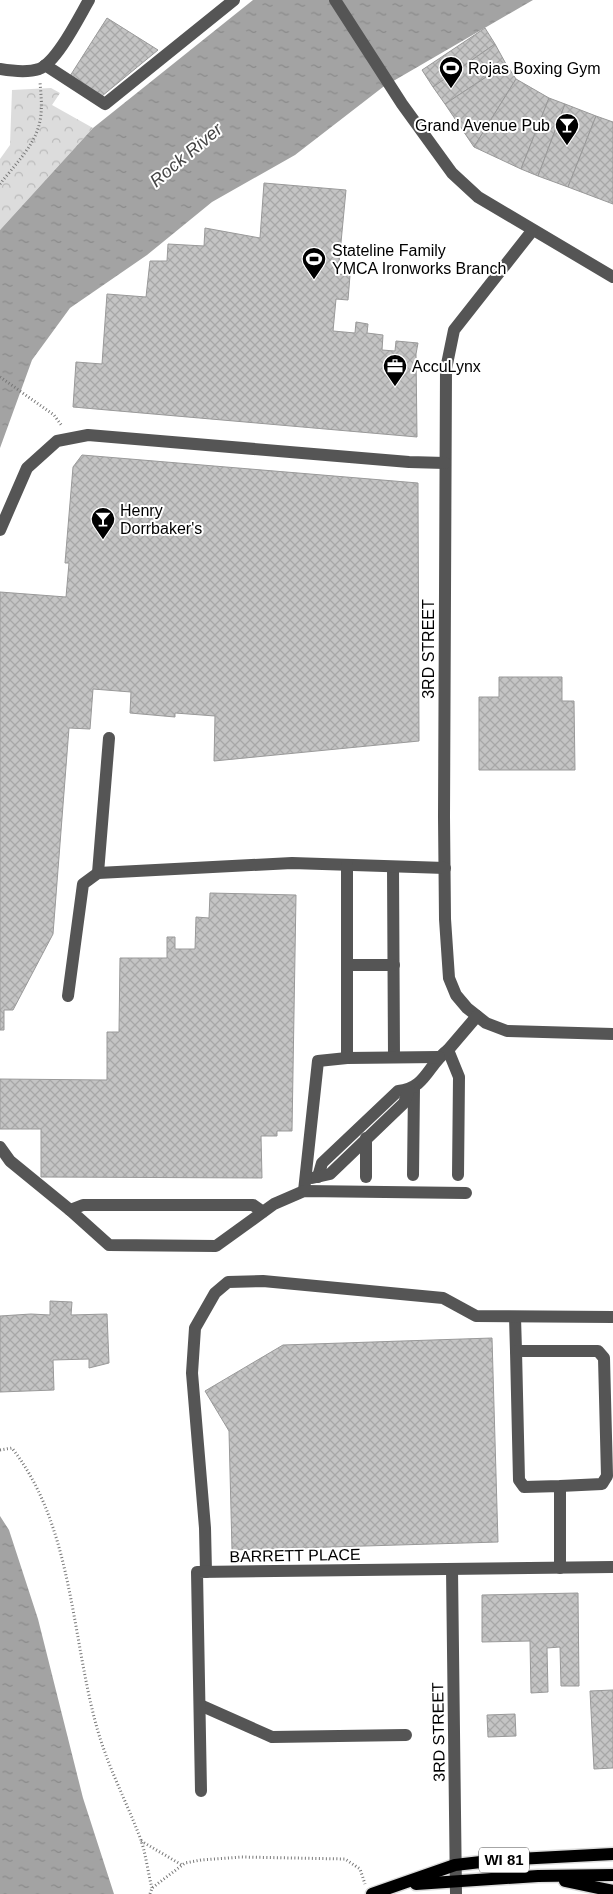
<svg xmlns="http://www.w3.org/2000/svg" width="613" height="1894" font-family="Arial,sans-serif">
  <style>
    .park { fill: url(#park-crowns) }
    .water { fill: url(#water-ripples) }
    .building { fill: url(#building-cross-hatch); stroke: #999 }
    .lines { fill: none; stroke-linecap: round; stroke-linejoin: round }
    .major-casing { stroke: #dbdbdb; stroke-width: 15 }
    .path { stroke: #777; stroke-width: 3; stroke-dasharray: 1 2.5; stroke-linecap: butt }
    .minor { stroke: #555; stroke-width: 12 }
    .major { stroke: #000; stroke-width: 12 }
    .labels { text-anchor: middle; stroke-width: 4; stroke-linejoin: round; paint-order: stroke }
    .shield { fill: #fff; stroke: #4c4c4c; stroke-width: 1 }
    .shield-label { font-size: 15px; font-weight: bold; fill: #000 }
    .poi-label { font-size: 16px; fill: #000; stroke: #fff; text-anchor: start }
    .street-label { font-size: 16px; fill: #000; stroke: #fff }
    .water-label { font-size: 18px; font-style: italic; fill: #444; stroke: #fff }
  </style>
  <defs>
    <pattern id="park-crowns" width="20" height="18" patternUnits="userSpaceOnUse" patternTransform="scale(1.25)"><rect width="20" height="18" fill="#dcdcdc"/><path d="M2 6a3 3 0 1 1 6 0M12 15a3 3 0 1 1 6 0" fill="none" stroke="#bbb"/></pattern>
    <pattern id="water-ripples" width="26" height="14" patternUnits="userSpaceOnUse" patternTransform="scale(1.25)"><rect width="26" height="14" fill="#a3a3a3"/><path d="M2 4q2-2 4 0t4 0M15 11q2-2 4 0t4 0" fill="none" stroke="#8b8b8b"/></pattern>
    <pattern id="building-cross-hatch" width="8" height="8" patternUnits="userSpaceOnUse" patternTransform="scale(1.25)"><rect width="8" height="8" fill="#c4c4c4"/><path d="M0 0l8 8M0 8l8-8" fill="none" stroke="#a7a7a7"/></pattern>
  </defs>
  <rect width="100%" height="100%" fill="#fff"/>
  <polygon class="park" points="51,88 60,93 52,105 93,128 0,230 0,159 10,145 12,90"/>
  <g class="water">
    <polygon points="253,0 533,0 383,87 295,155 212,202 147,255 70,308 32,360 0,448 0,230 93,128"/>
    <polygon points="0,1516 9,1530 38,1619 83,1798 114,1894 0,1894"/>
  </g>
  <g class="building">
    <polygon points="107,18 158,50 102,96 70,76"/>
    <polygon points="485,28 495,44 433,87 422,70"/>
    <polygon points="495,44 506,64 445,104 433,87"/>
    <polygon points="506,64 516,79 474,147 445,104"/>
    <polygon points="516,79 549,98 521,169 474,147"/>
    <polygon points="549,98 565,104 538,176 521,169"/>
    <polygon points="565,104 596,116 568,187 538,176"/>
    <polygon points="596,116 613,122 613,204 568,187"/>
    <polygon points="264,183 346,190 338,274 350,275 348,300 336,299 333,331 355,333 356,322 368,324 367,333 383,335 382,350 395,351 396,341 418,343 416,354 417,437 73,407 76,362 102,364 107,294 146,297 150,261 167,261 168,244 204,246 205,228 260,238"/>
    <polygon points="82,455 418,483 419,741 214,761 215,716 175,713 175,717 130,713 131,692 93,689 90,729 69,728 53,934 13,1010 4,1010 4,1030 0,1030 0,592 66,597 69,563 65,563 73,467"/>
    <polygon points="499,677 562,677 562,701 574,701 575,770 479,770 479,697 499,697"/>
    <polygon points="210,893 296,895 292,1131 277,1131 277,1136 261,1136 262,1178 41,1177 41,1129 0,1129 0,1079 107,1080 107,1032 119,1032 120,958 167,958 167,937 175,937 175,949 195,949 196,917 209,918"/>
    <polygon points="50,1301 72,1302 71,1315 107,1314 109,1363 89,1368 89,1359 53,1360 54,1390 0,1392 0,1316 31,1314 50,1315"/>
    <polygon points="492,1338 498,1542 232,1550 229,1431 205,1391 283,1345"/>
    <polygon points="578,1593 579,1686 561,1686 560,1647 547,1648 548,1692 531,1693 530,1641 482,1642 482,1595"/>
    <polygon points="613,1690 613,1768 594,1769 590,1691"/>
    <polygon points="515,1714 516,1736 488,1737 487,1715"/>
  </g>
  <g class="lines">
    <g class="major-casing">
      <g id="major">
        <polyline points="565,1881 613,1891"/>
        <polyline points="416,1884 538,1876 613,1875"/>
        <polyline points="372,1894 455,1865 498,1860 613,1854"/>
      </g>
    </g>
    <g class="path">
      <path d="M0,184C13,167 34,146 39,125C43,111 41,96 40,82"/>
      <polyline points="0,377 54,415 62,426"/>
      <path d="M0,1450L12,1448C73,1527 71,1635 97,1728C108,1767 127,1803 141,1840C146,1855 148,1873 152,1888"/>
      <polyline points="141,1841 182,1865"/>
      <polyline points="150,1894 152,1888 185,1863 201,1860 241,1857 345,1859 360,1869 365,1884"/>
    </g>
    <g class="minor">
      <polyline points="335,0 402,104 452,173 478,197 613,277"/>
      <polyline points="45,65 105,104 234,0"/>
      <path d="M0,69C12,71 27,73 39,69C57,62 79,17 89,0"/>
      <polyline points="532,231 454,330 446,369 444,817 445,919 449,978 456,995 467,1008 486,1023 507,1031 613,1034"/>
      <polyline points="0,530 27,468 57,441 88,435 409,462 445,463"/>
      <polyline points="393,867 394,1057"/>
      <polyline points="98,873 109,738"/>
      <polyline points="347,965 394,965"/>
      <polyline points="68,996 83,884 98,873 292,863 445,868"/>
      <polyline points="347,1058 347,865"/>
      <polyline points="366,1138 366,1177"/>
      <polyline points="0,1147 10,1161 70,1210"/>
      <polyline points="413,1175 414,1087"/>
      <polyline points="458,1175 459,1077 448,1050 477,1016"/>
      <path d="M318,1177L322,1163L398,1091C426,1089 428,1064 448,1050"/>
      <polyline points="312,1178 330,1174 404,1103 409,1090"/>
      <polyline points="304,1191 318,1061 347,1058 439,1057"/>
      <polyline points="263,1212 253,1205 83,1205 70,1210 109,1245 216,1246 274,1204 304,1191 466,1193"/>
      <polyline points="515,1317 516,1351"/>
      <polyline points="560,1568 560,1486 602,1484 607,1476 604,1358 598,1351 516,1351 519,1480 524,1487 560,1486"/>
      <polyline points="452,1569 456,1894"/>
      <polyline points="206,1572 205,1528 192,1373 195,1328 215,1293 228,1282 263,1281 443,1298 476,1316 613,1317"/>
      <polyline points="200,1705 272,1737 406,1735"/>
      <polyline points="201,1791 197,1572 613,1567"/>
    </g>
    <use href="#major" class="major"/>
  </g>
  <defs>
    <g id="stadium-pin" transform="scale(1.25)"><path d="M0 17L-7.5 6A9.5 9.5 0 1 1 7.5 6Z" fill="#000" stroke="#fff"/><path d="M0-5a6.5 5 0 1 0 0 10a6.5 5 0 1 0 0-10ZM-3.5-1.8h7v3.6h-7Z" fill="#fff"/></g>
    <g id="bar-pin" transform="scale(1.25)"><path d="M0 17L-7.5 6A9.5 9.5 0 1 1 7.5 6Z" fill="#000" stroke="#fff"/><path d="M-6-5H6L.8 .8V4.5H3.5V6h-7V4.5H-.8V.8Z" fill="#fff"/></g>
    <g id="office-pin" transform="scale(1.25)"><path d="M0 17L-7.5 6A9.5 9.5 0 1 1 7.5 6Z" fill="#000" stroke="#fff"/><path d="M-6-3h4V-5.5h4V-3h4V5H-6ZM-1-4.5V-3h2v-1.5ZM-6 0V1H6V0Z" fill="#fff"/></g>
  </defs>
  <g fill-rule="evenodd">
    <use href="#stadium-pin" x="451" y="68"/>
    <use href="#bar-pin" x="567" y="125"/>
    <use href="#stadium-pin" x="314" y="259"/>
    <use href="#office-pin" x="395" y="366"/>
    <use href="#bar-pin" x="103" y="519"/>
  </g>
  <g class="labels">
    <rect class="shield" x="479" y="1847.5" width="50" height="25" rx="4"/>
    <g class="shield-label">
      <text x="504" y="1865">WI 81</text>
    </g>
    <g class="poi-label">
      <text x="468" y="74">Rojas Boxing Gym</text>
      <text x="550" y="131" text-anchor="end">Grand Avenue Pub</text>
      <text x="332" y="256">Stateline Family<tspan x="332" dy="18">YMCA Ironworks Branch</tspan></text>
      <text x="412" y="372">AccuLynx</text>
      <text x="120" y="516">Henry<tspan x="120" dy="18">Dorrbaker's</tspan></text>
    </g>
    <g class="street-label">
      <text transform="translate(428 649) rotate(-90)" y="6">3RD STREET</text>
      <text transform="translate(295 1555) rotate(-1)" y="6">BARRETT PLACE</text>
      <text transform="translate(438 1732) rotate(-91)" y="6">3RD STREET</text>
    </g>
    <g class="water-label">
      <text transform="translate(186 155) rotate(-40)" y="6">Rock River</text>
    </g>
  </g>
</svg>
